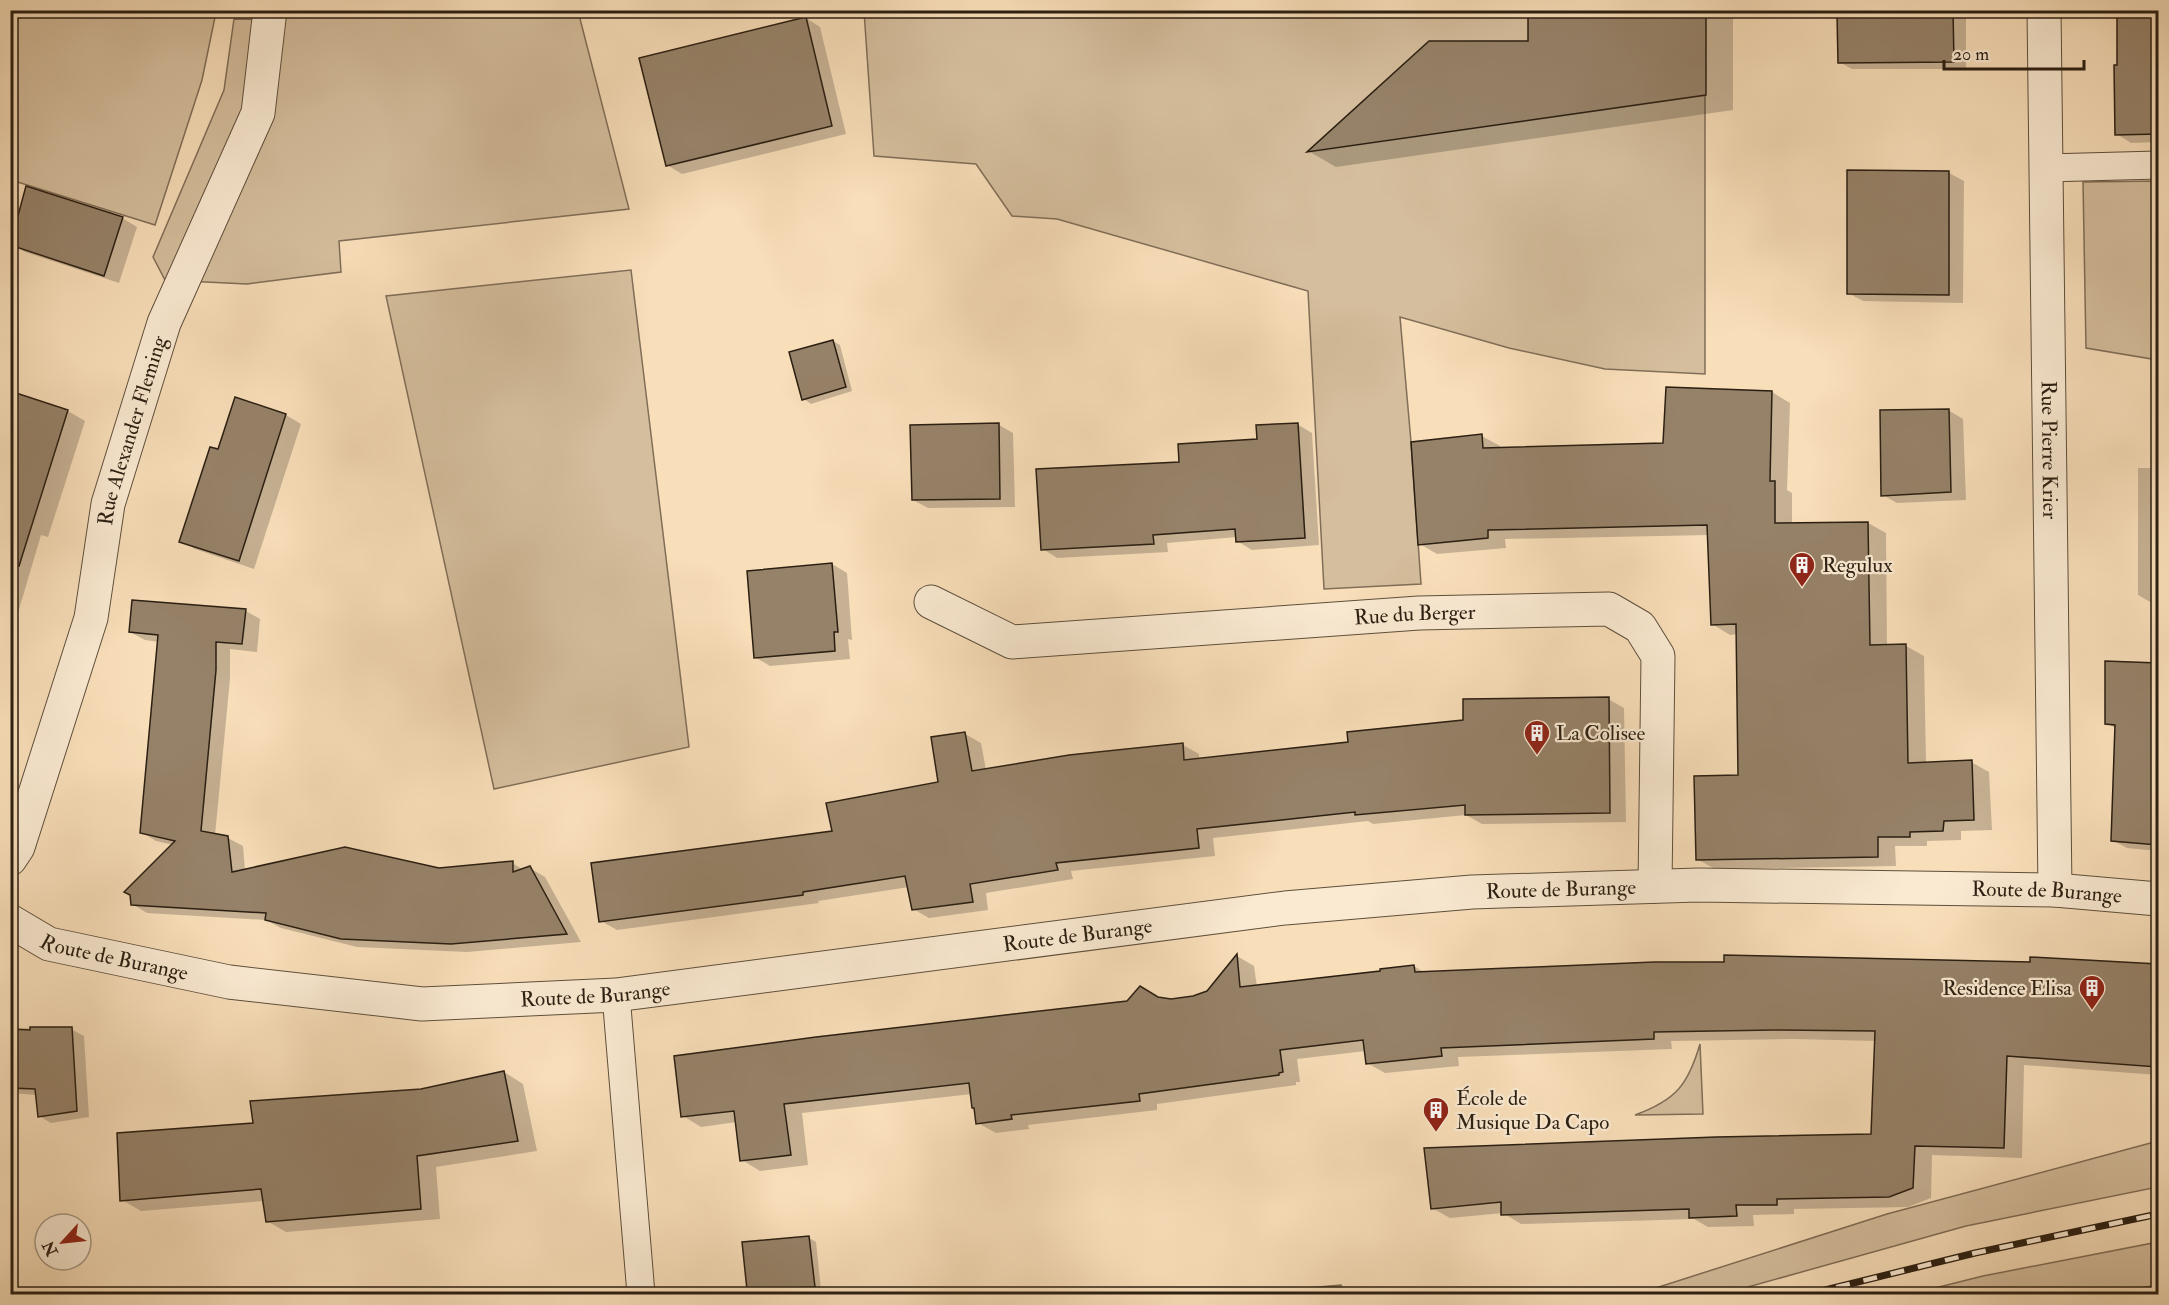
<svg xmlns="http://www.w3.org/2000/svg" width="2169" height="1305" font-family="'IM FELL Double Pica',serif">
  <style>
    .green { fill: #d5be9d; stroke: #806e58; stroke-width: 1.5 }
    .water { fill: #b29d80; stroke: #7c6b54; stroke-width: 1.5 }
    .shadow { fill: #0003 }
    .building { fill: #968269; stroke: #2b1f12; stroke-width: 1.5 }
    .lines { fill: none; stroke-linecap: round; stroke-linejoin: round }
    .service-casing { stroke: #5e4f3c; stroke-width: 29 }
    .minor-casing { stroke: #5e4f3c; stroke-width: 35 }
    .service { stroke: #faead2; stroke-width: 27 }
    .minor { stroke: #faead2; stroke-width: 33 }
    .rail-casing { stroke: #2b1f12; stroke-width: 7 }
    .rail { stroke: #faead2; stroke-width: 4.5; stroke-dasharray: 14; stroke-linecap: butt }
    .labels { text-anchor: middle; stroke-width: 4.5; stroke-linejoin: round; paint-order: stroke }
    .street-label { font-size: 21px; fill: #2b1f12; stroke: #faead2 }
    .poi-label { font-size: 21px; fill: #2b1f12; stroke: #faead2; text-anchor: start }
  </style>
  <rect width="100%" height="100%" fill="#f8deb9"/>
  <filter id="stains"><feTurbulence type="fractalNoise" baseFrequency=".00333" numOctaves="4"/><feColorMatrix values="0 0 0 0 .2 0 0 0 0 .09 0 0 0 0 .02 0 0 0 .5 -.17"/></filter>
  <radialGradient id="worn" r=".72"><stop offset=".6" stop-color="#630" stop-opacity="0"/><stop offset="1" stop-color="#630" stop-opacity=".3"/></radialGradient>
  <g class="green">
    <polygon points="188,10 215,17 202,80 155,225 11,180 11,11"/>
    <polygon points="270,10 578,11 629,209 339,241 341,272 247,284 165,280 153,257 224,90 234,19 270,20"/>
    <polygon points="864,11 1705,11 1705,374 1605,369 1509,348 1400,317 1411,442 1421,584 1324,589 1308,291 1057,219 1012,216 976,164 874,156"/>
    <polygon points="2158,181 2158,360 2086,348 2083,182"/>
    <polygon points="631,270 689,747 494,789 386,296"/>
    <path d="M1700,1044L1703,1114L1635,1115C1676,1100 1688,1085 1700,1044Z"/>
    <polygon points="2158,1141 2158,1187 1966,1226 1723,1294 1637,1294 1887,1214"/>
    <polygon points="2158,1242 2158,1285 2105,1294 1911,1294 1983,1276"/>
  </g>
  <polygon class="water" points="1341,1285 1346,1294 1238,1294"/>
  <g class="shadow">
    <polygon points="184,10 203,10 202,14"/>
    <polygon points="1529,10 1733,10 1733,110 1336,167 1310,152 1529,43"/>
    <polygon points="1852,10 1966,10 1966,69 1852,69 1839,62"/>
    <polygon points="2119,10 2158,10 2158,142 2131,143 2117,134"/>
    <polygon points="806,18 820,27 846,134 682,174 667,165"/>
    <polygon points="1849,172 1949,173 1964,181 1963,303 1863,301 1848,293"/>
    <polygon points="122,218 137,227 119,283 25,252 11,243"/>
    <polygon points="833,341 840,345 852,391 811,404 804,399"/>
    <polygon points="1772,392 1790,403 1787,490 1792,493 1792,524 1868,523 1886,533 1887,646 1906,646 1924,656 1926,763 1971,762 1989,772 1992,830 1961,831 1961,840 1927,841 1927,846 1895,846 1896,866 1715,869 1697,859 1739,776 1738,634 1730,635 1712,624 1709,535 1505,539 1506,548 1437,554 1420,544 1482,436 1500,446 1500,449 1665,445"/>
    <polygon points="10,393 68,411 85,421 48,537 41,535 10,640"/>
    <polygon points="236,399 286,415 301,424 254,569 195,549 181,541 218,451"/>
    <polygon points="1948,410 1963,419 1966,500 1897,503 1883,495"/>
    <polygon points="1297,424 1312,433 1319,545 1252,550 1237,541 1237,537 1167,543 1168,552 1057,558 1043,549 1181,463 1259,441"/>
    <polygon points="999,425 1013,433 1015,507 928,508 913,500"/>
    <polygon points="2138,468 2158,468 2158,603 2152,603 2138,595"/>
    <polygon points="832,564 847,573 852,640 848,639 850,659 770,666 755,657"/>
    <polygon points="246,611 260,619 257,652 230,649 230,679 215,835 228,838 243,846 245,870 439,870 512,863 524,870 530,868 545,877 581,942 467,952 357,947 281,928 266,920 147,913 132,904 174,845 156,841 141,832 159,642 145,640 130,632"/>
    <polygon points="2158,664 2158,851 2127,848 2112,840 2116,728 2106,723"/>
    <polygon points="1608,699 1624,708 1626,822 1482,824 1466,815 1373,824 1368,821 1213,838 1215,856 1071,871 1073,879 986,893 988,910 929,918 913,909 909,887 818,901 819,903 617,930 601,921 834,832 939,783 965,734 981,743 986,770 1183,745 1199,754 1199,760 1349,743 1465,722"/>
    <polygon points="1237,956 1254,966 1257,987 1382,972 1414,966 1425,973 2031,963 2031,958 2158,966 2158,1075 2024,1065 2022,1158 1932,1155 1931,1198 1908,1207 1794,1209 1794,1214 1753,1215 1754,1226 1708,1227 1694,1219 1521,1224 1503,1213 1450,1218 1432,1208 1872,1136 1877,1041 1793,1039 1671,1041 1672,1049 1458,1057 1459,1066 1385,1073 1367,1063 1366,1051 1297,1059 1300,1082 1296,1082 1296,1085 1157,1104 1157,1110 1028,1125 1029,1129 996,1133 978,1123 972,1094 802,1113 808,1165 760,1171 742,1160 737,1122 701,1127 683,1116 1160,999 1171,1000 1194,997 1208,993"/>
    <polygon points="10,1028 71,1029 84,1036 89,1117 51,1123 39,1116 37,1095 10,1093"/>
    <polygon points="504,1072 523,1084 537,1151 436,1167 440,1219 286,1232 267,1221 264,1201 141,1211 122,1200 255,1124"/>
    <polygon points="809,1238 816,1242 821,1290 757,1294 748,1289"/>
  </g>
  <g class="building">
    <polygon points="1528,10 1706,10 1706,95 1307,152 1429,41 1528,41"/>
    <polygon points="1896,10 1953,10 1954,62 1838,63 1837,15 1896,14"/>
    <polygon points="2117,10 2158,10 2158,134 2115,135 2114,65 2117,65"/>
    <polygon points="806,17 832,126 666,166 639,58"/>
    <polygon points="1847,170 1949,171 1949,295 1847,294"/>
    <polygon points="26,186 123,217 104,276 10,245"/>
    <polygon points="833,340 846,387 802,400 789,352"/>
    <polygon points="1666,387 1772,391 1770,481 1775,481 1775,523 1868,522 1870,645 1906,644 1908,763 1972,760 1974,820 1944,821 1943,831 1910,832 1910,837 1878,837 1878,857 1696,860 1694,776 1738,775 1736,624 1711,625 1707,525 1488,530 1488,538 1418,545 1411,442 1482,434 1483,448 1663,443"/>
    <polygon points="10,391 68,410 19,566 10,564"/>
    <polygon points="235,397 286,414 239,561 179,542 210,447 218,449"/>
    <polygon points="1949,409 1951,492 1881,496 1880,410"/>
    <polygon points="999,423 1000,499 912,500 910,425"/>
    <polygon points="1298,423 1305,538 1236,542 1235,529 1153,535 1154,544 1041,550 1036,469 1179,462 1178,444 1257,439 1256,425"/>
    <polygon points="832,563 838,632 834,632 835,651 754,658 747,571"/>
    <polygon points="132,600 246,609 242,644 216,642 216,670 201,831 228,836 232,872 345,847 439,868 513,861 513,872 530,866 567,934 451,944 341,939 265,920 266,913 131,905 130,895 124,892 175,841 140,833 158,635 129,632"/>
    <polygon points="2105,661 2158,663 2158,845 2111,841 2115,725 2105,724"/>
    <polygon points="1609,697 1610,813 1465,815 1465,805 1355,815 1355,812 1197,829 1199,848 1056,863 1058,870 970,884 973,902 912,910 905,876 803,892 803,895 599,922 591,863 832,831 826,803 938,782 931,737 965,732 972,771 1069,755 1183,743 1184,760 1348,742 1347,732 1463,720 1463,699"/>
    <polygon points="1237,954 1240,987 1380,971 1380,969 1414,965 1415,972 1654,962 1724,962 1724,955 2030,962 2030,957 2158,964 2158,1067 2007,1056 2004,1148 1915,1146 1913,1188 1889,1197 1777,1199 1777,1205 1736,1205 1737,1216 1689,1218 1689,1209 1501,1215 1501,1202 1431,1209 1424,1148 1716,1137 1871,1134 1875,1031 1774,1030 1654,1032 1654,1039 1441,1048 1442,1056 1366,1064 1363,1040 1280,1050 1283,1072 1279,1073 1279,1075 1139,1094 1140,1101 1011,1115 1012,1119 976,1124 974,1108 972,1108 969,1083 784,1104 791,1155 740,1161 734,1111 681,1117 674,1056 816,1037 1127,1001 1140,986 1158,997 1171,999 1193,996 1207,991"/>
    <polygon points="30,1027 72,1027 77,1111 38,1117 35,1089 10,1088 10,1029 30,1030"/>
    <polygon points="504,1071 518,1141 417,1156 421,1209 266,1222 261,1189 120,1201 117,1133 253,1123 250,1101 421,1089"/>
    <polygon points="809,1236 815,1287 747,1290 742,1242"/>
  </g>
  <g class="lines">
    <g class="service-casing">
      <g id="service">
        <polyline points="2046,168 2158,165"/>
        <polyline points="616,995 641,1294"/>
      </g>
    </g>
    <g class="minor-casing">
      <g id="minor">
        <path id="s1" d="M2044,10L2055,890"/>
        <path id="s2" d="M931,602L1012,642L1419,613L1609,609L1640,627L1658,656L1655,886"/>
        <path id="s3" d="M10,859L18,847L91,618L108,504L164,323L258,113L270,10"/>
        <path id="s4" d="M10,921L49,944L229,982L422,1004L616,995L1285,908L1472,892L1698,885L2055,890L2158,899"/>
      </g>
    </g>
    <use href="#service" class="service"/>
    <use href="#minor" class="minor"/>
    <g class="rail-casing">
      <polyline id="rail" points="1809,1294 1975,1253 2158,1214"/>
    </g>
    <use href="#rail" class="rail"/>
  </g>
  <defs>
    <g id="building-pin" transform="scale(1.35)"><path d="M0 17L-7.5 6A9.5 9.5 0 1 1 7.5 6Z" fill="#8f2418" stroke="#faead2"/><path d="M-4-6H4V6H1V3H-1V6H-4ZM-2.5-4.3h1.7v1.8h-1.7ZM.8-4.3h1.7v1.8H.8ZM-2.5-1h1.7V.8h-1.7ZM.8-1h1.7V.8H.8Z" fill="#fff"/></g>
  </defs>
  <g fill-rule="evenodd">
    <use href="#building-pin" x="1802" y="565"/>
    <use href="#building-pin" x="1537" y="733"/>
    <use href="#building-pin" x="2092" y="988"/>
    <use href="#building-pin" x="1436" y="1110"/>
  </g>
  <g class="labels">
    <g class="street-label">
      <text dy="7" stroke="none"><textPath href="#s3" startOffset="447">Rue Alexander Fleming</textPath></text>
      <text dy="7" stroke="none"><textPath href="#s1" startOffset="440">Rue Pierre Krier</textPath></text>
      <text dy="7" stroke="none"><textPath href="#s2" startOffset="494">Rue du Berger</textPath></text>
      <text dy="7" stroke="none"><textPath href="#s4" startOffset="1569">Route de Burange</textPath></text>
      <text dy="7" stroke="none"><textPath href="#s4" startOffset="2055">Route de Burange</textPath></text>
      <text dy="7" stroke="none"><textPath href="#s4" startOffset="1083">Route de Burange</textPath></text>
      <text dy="7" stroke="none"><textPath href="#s4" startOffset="112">Route de Burange</textPath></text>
      <text dy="7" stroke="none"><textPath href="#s4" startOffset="597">Route de Burange</textPath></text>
    </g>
    <g class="poi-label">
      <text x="1822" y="572">Regulux</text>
      <text x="1556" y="740">La Colisee</text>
      <text x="2072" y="995" text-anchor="end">Residence Elisa</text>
      <text x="1456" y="1105">École de<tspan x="1456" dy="24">Musique Da Capo</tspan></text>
    </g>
  </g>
  <rect width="2169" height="1305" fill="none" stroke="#f8deb9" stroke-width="36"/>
  <rect x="12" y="12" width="2145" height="1281" fill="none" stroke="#2b1f12" stroke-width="3"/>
  <rect x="18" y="18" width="2133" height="1269" fill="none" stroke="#2b1f12" stroke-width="1.5"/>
  <g transform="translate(63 1242) rotate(243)"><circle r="28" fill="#faead2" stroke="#a79985" stroke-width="1.5"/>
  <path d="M0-4.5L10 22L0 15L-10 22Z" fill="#8f2418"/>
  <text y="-9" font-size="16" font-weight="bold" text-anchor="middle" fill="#2b1f12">N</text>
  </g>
  <path d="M1944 60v9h140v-9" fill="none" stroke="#2b1f12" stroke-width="3"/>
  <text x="1953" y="60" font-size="18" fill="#2b1f12" stroke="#faead2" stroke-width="4.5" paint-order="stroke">20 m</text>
  <rect width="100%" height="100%" filter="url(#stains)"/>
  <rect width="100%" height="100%" fill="url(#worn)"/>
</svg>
